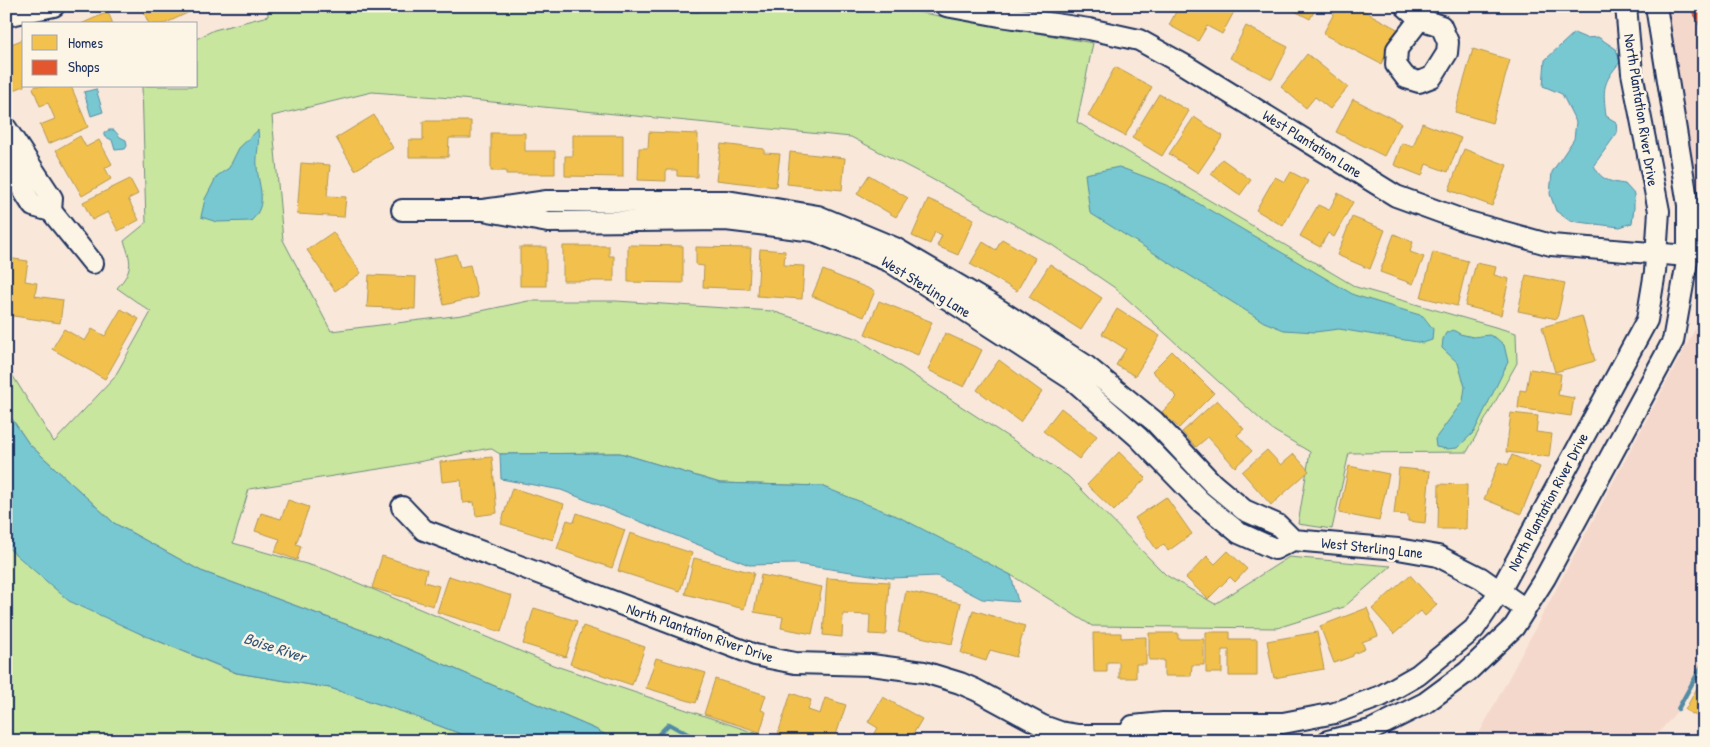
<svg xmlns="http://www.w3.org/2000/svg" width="1710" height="747" font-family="'Patrick Hand',sans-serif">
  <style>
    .built { fill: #f5d8cc }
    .green { fill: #c8e69e; stroke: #728a7e }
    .water { fill: #78c8d2; stroke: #538ba4 }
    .homes { fill: #f2c14e; stroke: #b29553 }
    .shops { fill: #e4572e; stroke: #a84b3c }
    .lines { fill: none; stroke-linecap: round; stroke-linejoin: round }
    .stream { stroke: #538ba4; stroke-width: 4.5 }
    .minor-casing { stroke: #1b2f5e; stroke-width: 24 }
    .minor { stroke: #fcf5e5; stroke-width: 20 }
    .labels { text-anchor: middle; stroke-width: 5; stroke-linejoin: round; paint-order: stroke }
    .street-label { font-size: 15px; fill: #1b2f5e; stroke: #fcf5e5 }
    .water-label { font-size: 16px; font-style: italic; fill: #32557b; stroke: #fcf5e5 }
  </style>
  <rect width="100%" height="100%" fill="#f9e8da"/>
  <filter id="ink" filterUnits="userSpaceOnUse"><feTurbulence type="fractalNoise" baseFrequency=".02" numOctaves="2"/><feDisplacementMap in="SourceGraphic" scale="10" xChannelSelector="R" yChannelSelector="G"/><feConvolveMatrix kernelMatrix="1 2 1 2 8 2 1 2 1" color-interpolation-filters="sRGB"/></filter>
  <g filter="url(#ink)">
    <g class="built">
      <polygon points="1663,6 1704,6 1704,279 1695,278 1698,210"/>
      <polygon points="1704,312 1704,665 1683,704 1652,741 1475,741"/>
    </g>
    <g class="green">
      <path d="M267,6H586L699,12L703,6H883L1093,43L1077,122L1356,287L1516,333L1517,363L1467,452L1349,453L1332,529L1298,524L1310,452L1271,429L1115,288L1052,245L930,178L851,137L451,98L372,92L272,116L283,240L331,331L462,315L528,301H616L772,311L858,339L1068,476L1166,575L1215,604L1289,557L1391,566L1344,607L1277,628L1092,626L1011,575L821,486L720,483L620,453L500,454L490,448L392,467L249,489L233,543L327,570L553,665L779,741H617L595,729L378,636L201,571L114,523L29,444L6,410V365L54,442L114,378L151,312L117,288C133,270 132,263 124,241L146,223L142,86H196V39L214,30L268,16Z"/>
      <polygon points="6,546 141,634 236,673 330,688 403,712 479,741 6,741"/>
    </g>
    <g class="water">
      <path d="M1574,33L1586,38L1598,37L1616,49L1620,62C1602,84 1603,88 1606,116L1616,122L1617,133L1594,165C1600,180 1610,182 1625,184L1634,194V208L1632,223L1620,227L1570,221L1556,211L1550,194L1552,172L1574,139L1576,122L1562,94L1543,86L1545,60Z"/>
      <polygon points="96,89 103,112 91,116 84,92"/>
      <polygon points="109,130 114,130 120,137 126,140 127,146 125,149 115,150 112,140 104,136 104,133"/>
      <path d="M258,130C260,142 256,154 257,166C258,186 269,204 251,221L217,222L201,217L205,199L217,176L229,168L239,148Z"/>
      <polygon points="1119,167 1167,185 1354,295 1423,316 1433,329 1432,340 1423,343 1339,329 1315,332 1284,330 1264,322 1090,213 1085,174"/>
      <polygon points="1453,330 1460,334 1473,337 1489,335 1496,338 1504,345 1508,362 1474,432 1457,448 1447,449 1436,447 1435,439 1463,401 1465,387 1458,363 1442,348 1443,339 1446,333"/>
      <polygon points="6,410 29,444 114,523 201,571 378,636 595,729 617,741 479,741 403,712 330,688 237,673 141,634 69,601 6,546"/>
      <polygon points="620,453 720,483 821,486 899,517 1011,575 1018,602 982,599 937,576 892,578 796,564 749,565 561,490 501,479 500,454"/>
    </g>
    <g class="homes">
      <polygon points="141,6 197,6 198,8 164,24 149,24"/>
      <polygon points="1179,6 1229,6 1235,10 1222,34 1207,26 1198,41 1169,25"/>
      <polygon points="1285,6 1317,6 1310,19"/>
      <polygon points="1338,6 1355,6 1399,30 1381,64 1323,34"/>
      <polygon points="108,12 113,24 81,24"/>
      <polygon points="1246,26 1288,47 1272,79 1230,58"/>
      <polygon points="24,39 24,86 7,93 6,65 10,63 6,53 6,46"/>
      <polygon points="1473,49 1510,60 1492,123 1455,112"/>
      <polygon points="1307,54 1348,87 1330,109 1315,97 1306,108 1281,87"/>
      <polygon points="1115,67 1152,87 1125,136 1088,116"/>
      <polygon points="36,86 71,86 88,127 48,144 40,125 55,119 48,103 40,106 33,88"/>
      <polygon points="1159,94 1189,111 1162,156 1132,138"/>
      <polygon points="1353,99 1401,123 1384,156 1336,132"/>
      <polygon points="374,115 393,148 355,170 336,138"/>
      <polygon points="1194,117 1223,136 1198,173 1169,154"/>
      <polygon points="423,121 471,121 471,138 449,138 448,157 409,157 409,140 423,140"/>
      <polygon points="1422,123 1461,138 1448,172 1426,164 1422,176 1394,165 1402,143 1413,147"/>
      <polygon points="649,132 698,134 697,177 677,176 677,170 666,170 666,181 638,180 639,148 648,148"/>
      <polygon points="491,133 525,133 525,151 555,151 555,174 506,174 506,171 491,171"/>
      <polygon points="573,135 623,135 623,177 565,176 565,156 573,156"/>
      <polygon points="80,136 86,147 99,140 112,164 105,168 111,179 82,196 56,150"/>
      <polygon points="721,144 764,149 764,153 780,154 776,187 716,180"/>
      <polygon points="1464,149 1507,165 1492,206 1449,190"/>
      <polygon points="790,152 845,158 842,190 787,184"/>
      <polygon points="1222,159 1251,180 1240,195 1211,174"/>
      <polygon points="301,163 330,165 327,196 346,197 344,217 297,214"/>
      <polygon points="1291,172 1308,181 1283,226 1256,210 1275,177 1285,182"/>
      <polygon points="869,175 908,198 896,217 857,194"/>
      <polygon points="130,179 138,194 128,199 139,220 118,231 108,212 92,220 83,202"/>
      <polygon points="1338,193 1353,202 1334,237 1328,233 1320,247 1300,236 1318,205 1329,210"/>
      <polygon points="928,199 974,219 958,255 937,246 942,235 935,232 930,244 912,236"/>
      <polygon points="1352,217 1385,230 1370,269 1337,255"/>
      <polygon points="333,232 361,273 335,291 307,250"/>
      <polygon points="1394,234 1413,242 1410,252 1424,257 1413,284 1380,272"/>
      <polygon points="1002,239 1035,258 1017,291 970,264 983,242 996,250"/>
      <polygon points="628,245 683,246 683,283 628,282"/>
      <polygon points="563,246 609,246 609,256 614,256 614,281 563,281"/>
      <rect x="520" y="247" width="26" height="39"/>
      <polygon points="696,247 751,248 749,289 703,287 704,266 696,265"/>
      <polygon points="760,249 785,251 784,265 804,266 802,299 757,296"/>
      <polygon points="1433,252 1468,261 1457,306 1421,297"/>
      <polygon points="456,254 460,267 470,265 478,297 444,305 433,259"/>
      <polygon points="7,258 28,261 25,281 37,283 35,296 63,300 60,323 7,315 9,305 6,305"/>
      <polygon points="1476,263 1496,267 1494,275 1509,279 1501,315 1465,306"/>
      <polygon points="1050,264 1102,298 1081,330 1029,297"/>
      <polygon points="823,270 875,291 864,317 812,296"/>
      <polygon points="369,275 416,277 415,309 367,307"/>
      <polygon points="1526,275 1565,283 1557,319 1518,311"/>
      <polygon points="879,301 932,322 918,355 865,334"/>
      <polygon points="121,309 139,319 105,379 52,349 64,329 85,341 92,329 105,336"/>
      <polygon points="1117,309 1160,336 1135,376 1116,365 1126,349 1102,334"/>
      <polygon points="1582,316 1595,361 1555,372 1542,327"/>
      <polygon points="945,333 982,350 964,387 928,370"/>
      <polygon points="1172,351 1214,393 1179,428 1162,412 1177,397 1152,371"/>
      <polygon points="999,360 1042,392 1020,422 977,390"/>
      <polygon points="1530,369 1561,374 1558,395 1574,398 1571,416 1518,408 1520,390 1526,391"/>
      <polygon points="1217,400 1244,429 1237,435 1252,451 1235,467 1208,437 1196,447 1182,432"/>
      <polygon points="1061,408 1097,436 1079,459 1043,431"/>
      <polygon points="1511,413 1538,416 1536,432 1552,434 1549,457 1506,452"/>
      <polygon points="1267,450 1281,465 1294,454 1309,471 1271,505 1242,472"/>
      <polygon points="1119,452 1146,478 1114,511 1087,485"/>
      <polygon points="1512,455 1540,467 1521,514 1484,499 1499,462 1508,465"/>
      <polygon points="492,457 497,513 476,516 474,502 463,503 461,480 442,482 440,462"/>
      <polygon points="1349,466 1389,474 1379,521 1339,513"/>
      <polygon points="1399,468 1430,471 1425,523 1408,521 1408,515 1394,514"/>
      <polygon points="1439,484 1467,485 1466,529 1438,529"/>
      <polygon points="512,488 564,504 553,540 501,524"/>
      <polygon points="1166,497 1192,534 1168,551 1164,544 1156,549 1135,518"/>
      <polygon points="288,500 309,507 296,544 301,546 297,560 275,552 280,539 255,531 261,513 281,519"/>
      <polygon points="577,513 625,530 612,568 557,549 567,520 574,522"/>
      <polygon points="630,533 692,553 680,591 618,571"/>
      <polygon points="1228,551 1247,569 1235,582 1230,577 1208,599 1186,578 1207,556 1215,564"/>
      <polygon points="382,556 427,570 424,582 439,586 433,606 372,588"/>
      <polygon points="694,558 754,573 744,609 685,594"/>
      <polygon points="761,575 822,587 812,634 781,628 783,617 754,612"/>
      <polygon points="1410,575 1437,605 1425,616 1421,611 1394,634 1372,609"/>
      <polygon points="449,576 512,596 501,632 437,612"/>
      <polygon points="827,578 889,582 886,635 869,634 870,615 843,614 842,637 823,635"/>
      <polygon points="906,591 961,603 952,644 898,632"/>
      <polygon points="534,608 577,621 566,657 523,644"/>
      <polygon points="1367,608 1378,636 1362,642 1365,649 1353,654 1353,656 1334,663 1320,626"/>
      <polygon points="973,610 1025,626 1016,657 990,650 986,661 961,653"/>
      <polygon points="583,626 645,647 632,685 570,664"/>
      <polygon points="1206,632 1230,632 1230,639 1257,639 1257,676 1229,676 1229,650 1222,650 1222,673 1206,673"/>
      <polygon points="1317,632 1324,669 1274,678 1267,641"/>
      <polygon points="1093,633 1121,633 1121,638 1146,637 1146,664 1136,664 1136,678 1119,678 1119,662 1107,662 1107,672 1094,672"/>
      <polygon points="1149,633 1178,633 1178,639 1204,639 1204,665 1192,665 1191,676 1164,676 1164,660 1149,660"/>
      <polygon points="656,658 706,673 696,703 646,688"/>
      <polygon points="1703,677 1704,677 1704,720 1685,710"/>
      <polygon points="715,679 766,695 761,710 766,712 760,732 704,714"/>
      <polygon points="791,693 811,700 808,710 820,714 825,698 846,705 834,741 798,741 778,734"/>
      <polygon points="883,697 922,719 909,741 871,740 878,728 868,722"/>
    </g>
    <g class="shops">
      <polygon points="1695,6 1704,6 1704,24 1699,25 1699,22 1692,12"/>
      <polygon points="1704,86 1704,119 1700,87"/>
    </g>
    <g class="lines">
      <g class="stream">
        <polyline points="1678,709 1704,662"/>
        <polyline points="652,741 669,724 700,741"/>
      </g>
      <g class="minor-casing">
        <g id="minor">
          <polyline points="946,6 1000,16 1089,29 1139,40 1186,66 1396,196 1465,221 1551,245 1688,256"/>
          <polyline points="1405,6 1420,19"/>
          <polyline points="6,16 54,6"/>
          <polygon points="1420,19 1441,26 1448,42 1447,53 1432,77 1419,82 1406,78 1396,65 1397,49"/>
          <polyline points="6,128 52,198 51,211 33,206 6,163"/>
          <polyline points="402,210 483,210 547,201 727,201 818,216 895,248 987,302 1085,365 1154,421 1213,484 1244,510 1278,525 1293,540 1275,549 1239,533 1200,501 1138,437 1073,380 889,261 814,231 726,220 548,222 483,210"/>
          <polyline points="51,211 93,263"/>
          <polyline points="402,507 424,530 755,655 795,663 871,665 924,672 960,683 976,690 1043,726 1060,732 1078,735 1127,735"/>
          <polyline points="1293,540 1398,549 1438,556 1481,578 1525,609"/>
          <polyline points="1127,735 1133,726 1163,723 1283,723 1335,713 1381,696 1418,675 1474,629 1500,591 1647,320 1655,272 1659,211 1632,73 1626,6"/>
          <polyline points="1328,741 1371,730 1425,703 1467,672 1514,627 1545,578 1673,341 1688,256 1688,205 1656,6"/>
        </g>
      </g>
      <use href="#minor" class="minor"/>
    </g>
  </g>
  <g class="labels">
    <g class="street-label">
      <text transform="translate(1641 110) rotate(81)" y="5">North Plantation River Drive</text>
      <text transform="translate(1312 144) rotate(32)" y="5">West Plantation Lane</text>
      <text transform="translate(926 287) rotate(32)" y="5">West Sterling Lane</text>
      <text transform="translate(1548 502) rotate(-62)" y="5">North Plantation River Drive</text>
      <text transform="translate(1372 548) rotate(6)" y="5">West Sterling Lane</text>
      <text transform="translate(700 633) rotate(19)" y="5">North Plantation River Drive</text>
    </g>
    <g class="water-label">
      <text transform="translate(275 647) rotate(18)" y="6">Boise River</text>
    </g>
  </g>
  <rect width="1710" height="747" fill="none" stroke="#fcf5e5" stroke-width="25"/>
  <rect x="12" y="12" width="1685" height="722" fill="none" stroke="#1b2f5e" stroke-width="2" filter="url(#ink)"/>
  <rect x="22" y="22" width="175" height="65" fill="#fcf5e5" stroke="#a2a6af"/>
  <rect x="32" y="35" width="25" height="15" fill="#f2c14e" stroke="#a2a6af"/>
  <text x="68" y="48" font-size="15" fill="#1b2f5e">Homes</text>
  <rect x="32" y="60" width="25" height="15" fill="#e4572e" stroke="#a2a6af"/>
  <text x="68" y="72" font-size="15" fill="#1b2f5e">Shops</text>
</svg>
